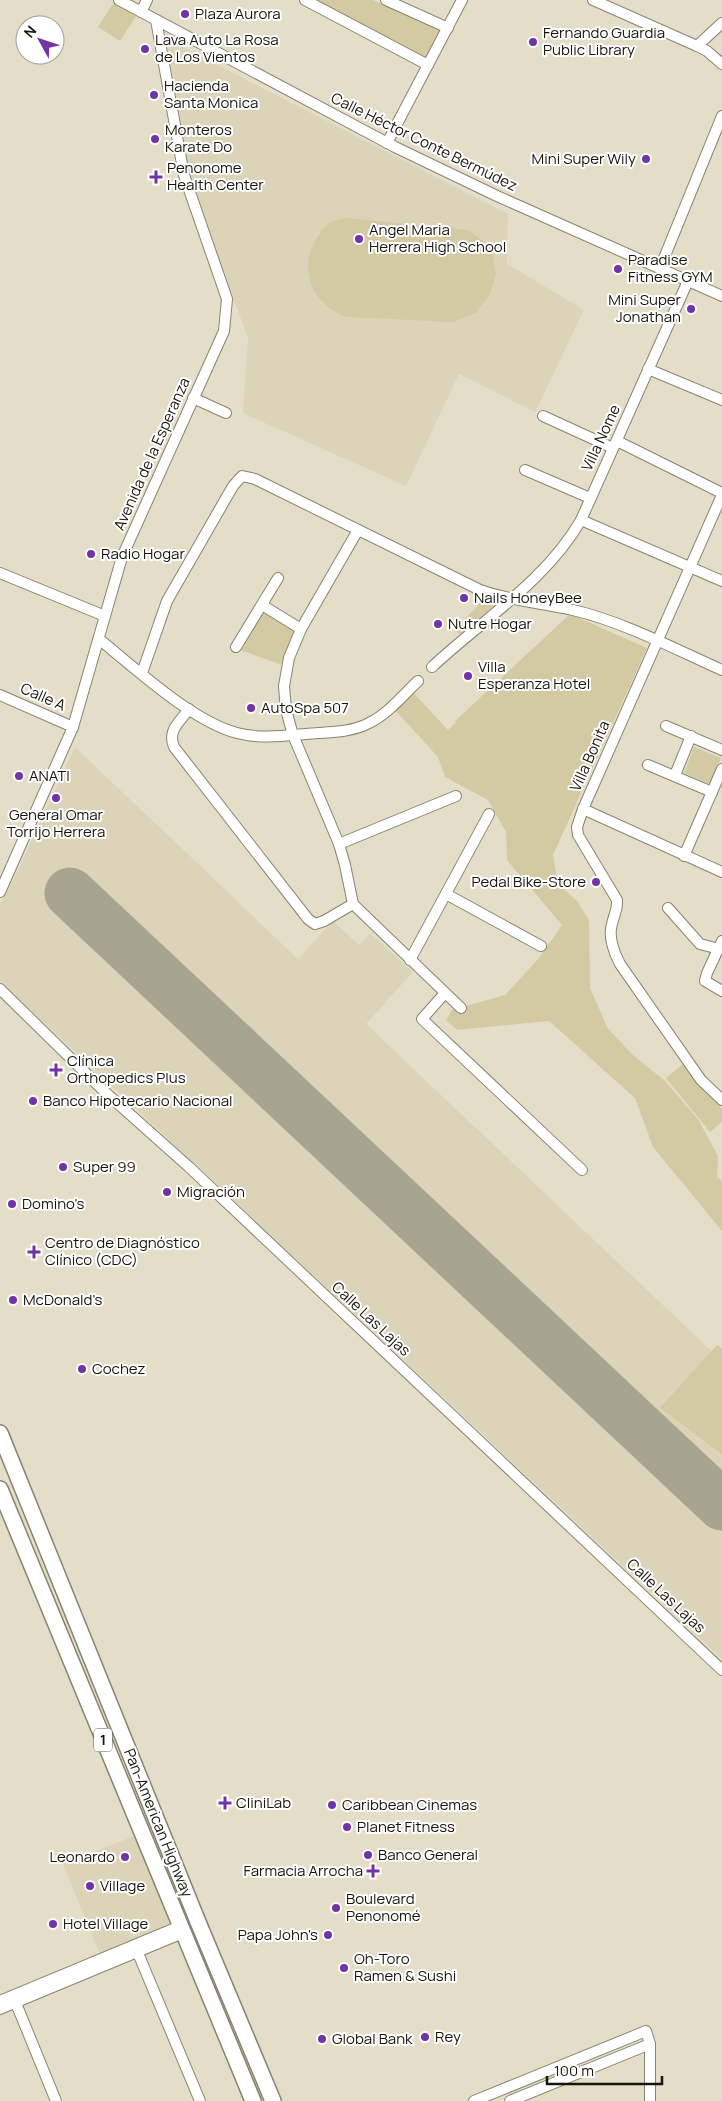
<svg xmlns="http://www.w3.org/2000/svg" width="722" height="2101" font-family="Manrope,sans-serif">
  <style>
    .built { fill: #dbd4b8 }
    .green { fill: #d3caa4 }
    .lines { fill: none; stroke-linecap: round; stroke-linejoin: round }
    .runway { stroke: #a8a492; stroke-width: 51 }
    .minor-casing { stroke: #88836f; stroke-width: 12 }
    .highway-casing { stroke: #88836f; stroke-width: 18 }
    .minor { stroke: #fff; stroke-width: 10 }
    .highway { stroke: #fff; stroke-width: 15 }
    .poi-dot { fill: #7233a7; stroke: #fff; stroke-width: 2 }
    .labels { text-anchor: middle; stroke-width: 4; stroke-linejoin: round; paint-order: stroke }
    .shield { fill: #fff; stroke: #5c5a55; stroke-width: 1 }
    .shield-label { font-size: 14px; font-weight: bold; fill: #16140c }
    .poi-label { font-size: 15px; fill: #16140c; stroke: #fff; text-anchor: start }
    .street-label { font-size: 15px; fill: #16140c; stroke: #fff }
  </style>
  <rect width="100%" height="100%" fill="#e4dec9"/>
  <g class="built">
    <polygon points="167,39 508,214 507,264 584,310 535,412 459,374 406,486 243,413 248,338 187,172"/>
    <polygon points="75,747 298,959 333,921 359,945 370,933 413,972 366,1024 722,1361 722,1659 0,981 0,904 12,883"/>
    <polygon points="137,1835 173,1922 100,1954 63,1864"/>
  </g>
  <g class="green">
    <polygon points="312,0 373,0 441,29 425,60"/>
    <polygon points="114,2 136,16 120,41 98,27"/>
    <path d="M346,218L468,230L485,242L493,255L496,274L490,294L476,313L453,322L347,317C314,306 297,271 316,240C319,234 324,226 331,222C335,220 341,219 346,218Z"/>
    <polygon points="486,597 495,599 501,606 473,627 459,634 454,630"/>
    <polygon points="263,610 297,630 283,665 240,650"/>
    <polygon points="570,614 647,648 553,855 558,884 577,901 589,920 590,988 608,1029 634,1056 664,1080 698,1119 718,1156 717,1176 722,1181 722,1231 653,1147 635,1098 549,1021 457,1030 446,1020 452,1010 505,995 539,958 562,925 507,860 506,832 488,800 445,777 438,757 393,708 411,690 448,730 456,722 455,721"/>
    <polygon points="694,747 721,758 710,784 684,773"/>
    <polygon points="684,1063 722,1109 722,1122 710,1132 666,1078"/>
    <polygon points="717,1345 722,1348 722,1454 660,1408"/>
  </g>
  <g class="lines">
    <polyline class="runway" points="70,893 722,1505"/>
    <g class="minor-casing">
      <g id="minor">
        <polyline points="119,0 395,147 497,196 722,296"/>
        <polyline points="305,0 428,65"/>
        <polyline points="386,0 448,28"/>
        <polyline points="593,0 697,46 707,51 722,64"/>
        <polyline points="141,12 147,0"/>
        <polyline points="697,46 722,23"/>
        <polyline points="387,143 462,0"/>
        <polyline points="660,268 722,116"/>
        <polyline points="648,369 722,400"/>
        <polyline points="193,398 226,413"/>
        <polyline points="543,416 613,448"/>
        <polyline points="617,441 722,493"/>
        <polyline points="525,470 590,498"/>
        <polyline points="722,495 583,809 722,872"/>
        <polyline points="581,520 722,581"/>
        <polyline points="358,530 301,629 289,658 284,686 286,710 293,735 339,844 345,865 353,904 461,1008"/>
        <polyline points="0,573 105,616"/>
        <polyline points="262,605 301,629"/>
        <path d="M99,639C136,669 192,721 237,733C259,739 283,736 306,734C326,732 351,733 369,723C388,714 403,695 418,681"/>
        <polyline points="236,647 278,578"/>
        <path d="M432,667C482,620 546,581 581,520L688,281"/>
        <path d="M142,673L167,601L233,486L242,476L255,479L480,590C511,601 542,603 573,610C624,622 675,649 722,670"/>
        <polyline points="0,695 73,727"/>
        <path d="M189,709C180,722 167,730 174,747L308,919L315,924L324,921L353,904"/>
        <polyline points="666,726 722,750"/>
        <polyline points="648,765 712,792"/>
        <polyline points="675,775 691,736"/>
        <path d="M583,809L577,827L578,835L617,900C618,910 614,914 612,924C608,936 614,953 620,964L701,1080L722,1100"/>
        <polyline points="339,844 456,796"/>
        <polyline points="684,856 722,769"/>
        <polyline points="0,892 73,727 122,557 224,331 227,299 184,175 156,20"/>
        <polyline points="446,894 541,946"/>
        <polyline points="668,908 700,944 719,949"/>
        <polyline points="722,941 707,973 705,981 722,991"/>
        <polyline points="410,960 489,814"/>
        <polyline points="0,989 105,1092 189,1167 722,1670"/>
        <polyline points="445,993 422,1019 582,1170"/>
        <polyline points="135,1946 200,2101"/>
        <polyline points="13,1996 56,2101"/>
        <polyline points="0,2001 180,1926"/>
        <polyline points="0,2009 183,1933"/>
        <polyline points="474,2101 646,2031 650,2044 650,2101"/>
        <polyline points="510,2101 650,2044"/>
      </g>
    </g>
    <g class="highway-casing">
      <g id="highway">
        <polyline points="0,1433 198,1922 273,2101"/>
        <polyline points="0,1489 253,2101"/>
      </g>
    </g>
    <use href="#minor" class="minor"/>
    <use href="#highway" class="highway"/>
  </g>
  <g class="poi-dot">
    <circle cx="185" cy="14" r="5"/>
    <circle cx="533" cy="42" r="5"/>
    <circle cx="145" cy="49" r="5"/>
    <circle cx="154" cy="95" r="5"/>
    <circle cx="155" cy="139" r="5"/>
    <circle cx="646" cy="159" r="5"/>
    <path d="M153.5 169.5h5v5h5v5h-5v5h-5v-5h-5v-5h5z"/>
    <circle cx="359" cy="239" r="5"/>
    <circle cx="618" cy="269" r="5"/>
    <circle cx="691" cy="309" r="5"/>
    <circle cx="91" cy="554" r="5"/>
    <circle cx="464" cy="598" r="5"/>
    <circle cx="438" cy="624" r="5"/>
    <circle cx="468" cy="676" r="5"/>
    <circle cx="251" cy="708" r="5"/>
    <circle cx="19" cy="776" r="5"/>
    <circle cx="56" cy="798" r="5"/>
    <circle cx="596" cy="882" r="5"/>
    <path d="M53.5 1062.5h5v5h5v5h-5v5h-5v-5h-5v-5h5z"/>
    <circle cx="33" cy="1101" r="5"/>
    <circle cx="63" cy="1167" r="5"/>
    <circle cx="167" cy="1192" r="5"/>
    <circle cx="12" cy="1204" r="5"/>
    <path d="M31.5 1244.5h5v5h5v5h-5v5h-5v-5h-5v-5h5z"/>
    <circle cx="13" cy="1300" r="5"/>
    <circle cx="82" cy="1369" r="5"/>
    <path d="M222.5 1795.5h5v5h5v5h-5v5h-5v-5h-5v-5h5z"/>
    <circle cx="332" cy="1805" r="5"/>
    <circle cx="347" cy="1827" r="5"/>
    <circle cx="368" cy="1855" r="5"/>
    <circle cx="125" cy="1857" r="5"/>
    <path d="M370.5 1863.5h5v5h5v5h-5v5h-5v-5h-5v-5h5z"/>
    <circle cx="90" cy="1886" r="5"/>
    <circle cx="336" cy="1908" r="5"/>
    <circle cx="53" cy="1924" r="5"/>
    <circle cx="328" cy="1935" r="5"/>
    <circle cx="344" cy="1968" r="5"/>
    <circle cx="425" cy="2037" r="5"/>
    <circle cx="322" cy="2039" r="5"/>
  </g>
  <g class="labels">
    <rect class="shield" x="94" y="1728.5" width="18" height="23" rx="4"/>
    <g class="shield-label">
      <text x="103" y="1745">1</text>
    </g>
    <g class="poi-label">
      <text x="195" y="19">Plaza Aurora</text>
      <text x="543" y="38">Fernando Guardia<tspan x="543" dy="17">Public Library</tspan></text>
      <text x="155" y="45">Lava Auto La Rosa<tspan x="155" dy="17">de Los Vientos</tspan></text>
      <text x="164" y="91">Hacienda<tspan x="164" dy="17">Santa Monica</tspan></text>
      <text x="165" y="135">Monteros<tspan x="165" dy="17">Karate Do</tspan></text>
      <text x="636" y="164" text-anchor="end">Mini Super Wily</text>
      <text x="167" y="173">Penonome<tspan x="167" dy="17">Health Center</tspan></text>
      <text x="369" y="235">Angel Maria<tspan x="369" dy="17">Herrera High School</tspan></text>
      <text x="628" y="265">Paradise<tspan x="628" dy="17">Fitness GYM</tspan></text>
      <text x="681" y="305" text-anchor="end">Mini Super<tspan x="681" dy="17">Jonathan</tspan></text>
      <text x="101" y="559">Radio Hogar</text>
      <text x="474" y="603">Nails HoneyBee</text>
      <text x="448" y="629">Nutre Hogar</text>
      <text x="478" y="672">Villa<tspan x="478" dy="17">Esperanza Hotel</tspan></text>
      <text x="261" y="713">AutoSpa 507</text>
      <text x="29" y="781">ANATI</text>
      <text x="56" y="820" text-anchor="middle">General Omar<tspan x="56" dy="17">Torrijo Herrera</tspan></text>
      <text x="586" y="887" text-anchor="end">Pedal Bike-Store</text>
      <text x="67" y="1066">Clínica<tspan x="67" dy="17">Orthopedics Plus</tspan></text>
      <text x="43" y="1106">Banco Hipotecario Nacional</text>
      <text x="73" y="1172">Super 99</text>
      <text x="177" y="1197">Migración</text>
      <text x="22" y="1209">Domino's</text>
      <text x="45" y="1248">Centro de Diagnóstico<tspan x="45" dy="17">Clínico (CDC)</tspan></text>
      <text x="23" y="1305">McDonald's</text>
      <text x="92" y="1374">Cochez</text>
      <text x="236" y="1808">CliniLab</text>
      <text x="342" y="1810">Caribbean Cinemas</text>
      <text x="357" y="1832">Planet Fitness</text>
      <text x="378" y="1860">Banco General</text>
      <text x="115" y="1862" text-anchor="end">Leonardo</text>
      <text x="363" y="1876" text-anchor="end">Farmacia Arrocha</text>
      <text x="100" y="1891">Village</text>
      <text x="346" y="1904">Boulevard<tspan x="346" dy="17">Penonomé</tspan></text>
      <text x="63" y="1929">Hotel Village</text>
      <text x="318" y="1940" text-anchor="end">Papa John's</text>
      <text x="354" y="1964">Oh-Toro<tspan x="354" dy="17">Ramen &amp; Sushi</tspan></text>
      <text x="435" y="2042">Rey</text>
      <text x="332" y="2044">Global Bank</text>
    </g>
    <g class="street-label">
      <text transform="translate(424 142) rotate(26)" y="5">Calle Héctor Conte Bermúdez</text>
      <text transform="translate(601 438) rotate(-65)" y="5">Villa Nome</text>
      <text transform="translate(152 454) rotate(-66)" y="5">Avenida de la Esperanza</text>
      <text transform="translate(43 697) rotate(24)" y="5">Calle A</text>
      <text transform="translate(590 756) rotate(-66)" y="5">Villa Bonita</text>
      <text transform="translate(371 1319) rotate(43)" y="5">Calle Las Lajas</text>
      <text transform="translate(666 1596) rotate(43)" y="5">Calle Las Lajas</text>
      <text transform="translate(158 1823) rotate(68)" y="5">Pan-American Highway</text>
    </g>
  </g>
  <g transform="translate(40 40) rotate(310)"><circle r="24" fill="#ffffff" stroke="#a2a19e"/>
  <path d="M0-4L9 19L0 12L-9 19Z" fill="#7233a7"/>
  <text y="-8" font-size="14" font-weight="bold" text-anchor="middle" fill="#16140c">N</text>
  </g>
  <path d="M547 2076v8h115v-8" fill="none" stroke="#16140c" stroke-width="2.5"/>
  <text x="554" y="2076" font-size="15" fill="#16140c" stroke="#ffffff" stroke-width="4" paint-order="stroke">100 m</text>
</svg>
